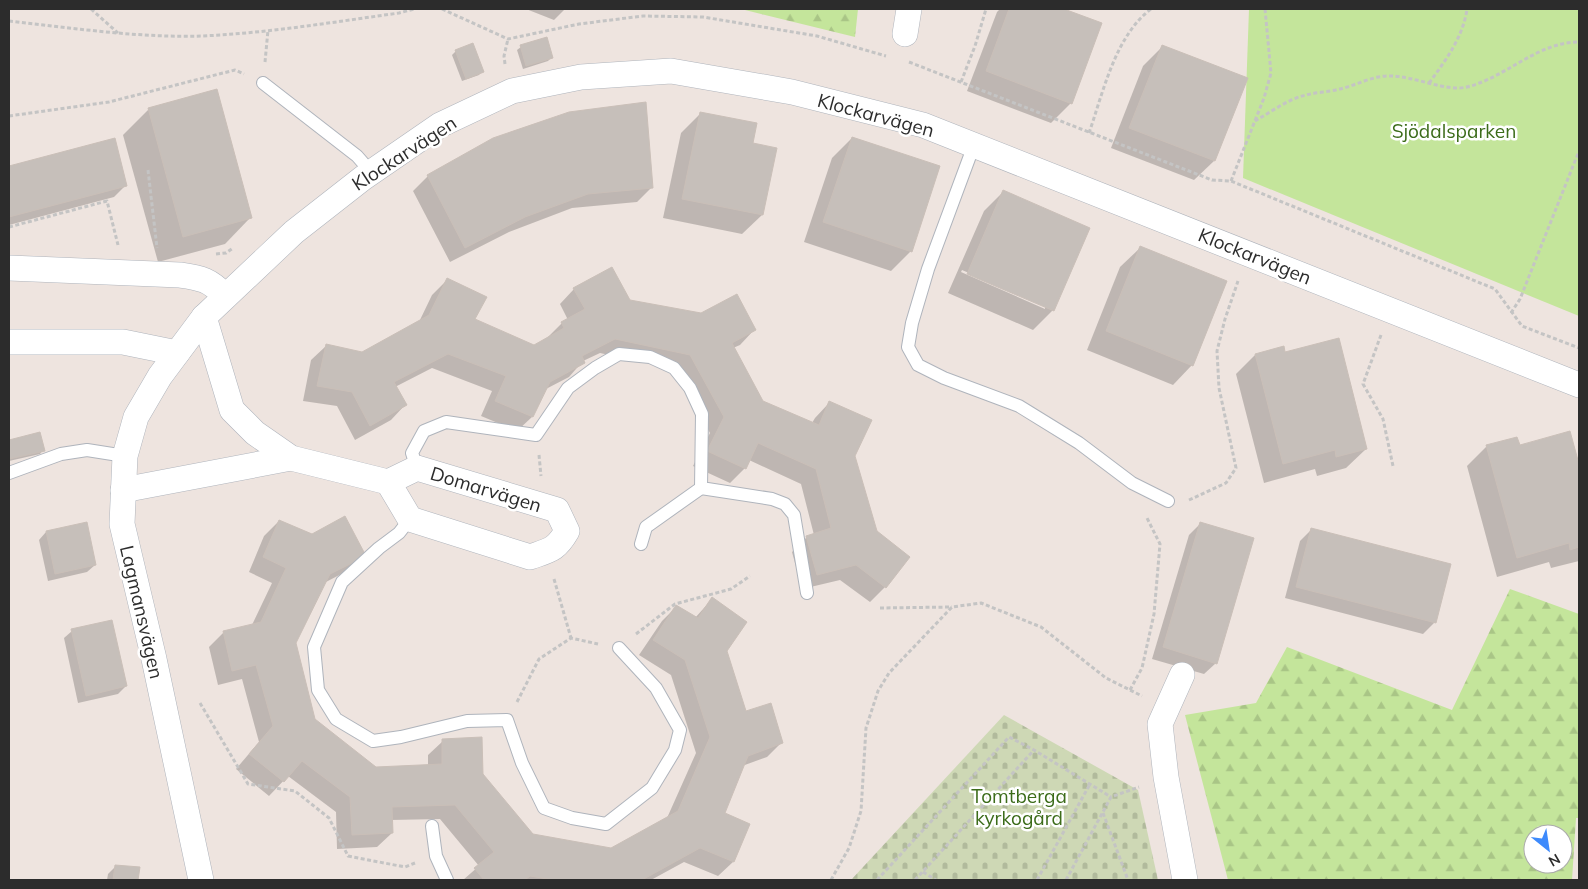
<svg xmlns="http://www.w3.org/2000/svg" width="1588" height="889" font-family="Mulish,sans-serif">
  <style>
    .forest { fill: url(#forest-firs); fill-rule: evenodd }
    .cemetery { fill: url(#cemetery-stones) }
    .park { fill: #c4e59b }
    .shadow { fill: #0003; fill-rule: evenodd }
    .building { fill: #c6bfba; stroke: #cabfb8 }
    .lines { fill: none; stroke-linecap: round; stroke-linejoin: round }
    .service-casing { stroke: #afb4bc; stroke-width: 14 }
    .minor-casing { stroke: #afb4bc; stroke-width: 26 }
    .path { stroke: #c4c4c4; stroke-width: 3; stroke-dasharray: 4 2.5; stroke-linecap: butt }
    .service { stroke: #fff; stroke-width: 12 }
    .minor { stroke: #fff; stroke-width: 25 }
    .labels { text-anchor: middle; stroke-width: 5; stroke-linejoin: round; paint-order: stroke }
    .street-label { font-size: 19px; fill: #2c2c2c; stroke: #fff }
    .park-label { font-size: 19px; fill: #3c6c1a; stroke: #fff }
  </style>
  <defs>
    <pattern id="forest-firs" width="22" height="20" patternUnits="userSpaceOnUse" patternTransform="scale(1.25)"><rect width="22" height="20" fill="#c4e59b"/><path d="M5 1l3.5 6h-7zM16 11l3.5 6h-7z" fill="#a9c586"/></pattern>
    <pattern id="cemetery-stones" width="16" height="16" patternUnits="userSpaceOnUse" patternTransform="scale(1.25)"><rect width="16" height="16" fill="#ced8b5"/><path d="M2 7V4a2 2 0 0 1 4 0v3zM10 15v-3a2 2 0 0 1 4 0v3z" fill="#b1ba9c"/></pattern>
  </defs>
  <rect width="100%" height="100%" fill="#eee4df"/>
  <g class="forest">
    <polygon points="741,9 858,9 855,37"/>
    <path d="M1510,589L1579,614V818H1576L1572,880H1228L1185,715L1256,703L1287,647L1452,710ZM1533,834H1563V864H1533Z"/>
  </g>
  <polygon class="cemetery" points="1004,715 1138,790 1158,880 851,880"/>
  <polygon class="park" points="1249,9 1579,9 1579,316 1243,178"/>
  <g class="shadow">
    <polygon points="526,9 565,9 554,20"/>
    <polygon points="1000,9 1060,9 1101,24 1071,103 1051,123 967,91 997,12"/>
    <polygon points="1163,46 1246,79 1214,161 1194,180 1111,148 1143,66"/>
    <polygon points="521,47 552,57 548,61 523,69 517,50"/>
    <polygon points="456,51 482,71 479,75 462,81 452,55"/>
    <polygon points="149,109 250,218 225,244 158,262 123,135"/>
    <polygon points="701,113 762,215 742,234 663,218 681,133"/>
    <polygon points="852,138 911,251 891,271 804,242 832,158"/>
    <polygon points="114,140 125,186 114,197 9,225 9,167"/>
    <polygon points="428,176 652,187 637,202 572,208 509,232 450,262 413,191"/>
    <path d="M1003,192L1053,310L1033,330L948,293L984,211ZM962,270L1045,306V309L961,272Z"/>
    <polygon points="1140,248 1192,365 1173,385 1087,350 1120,267"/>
    <polygon points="447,280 473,319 534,346 547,338 562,323 568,320 560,304 574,289 754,330 740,345 733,348 762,402 812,423 815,418 829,403 854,456 875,532 908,557 885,587 870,602 840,580 802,589 792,552 807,537 814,535 801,484 749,460 745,468 730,483 693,466 710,433 675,369 600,353 583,361 569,377 544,390 532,417 517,431 481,416 492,391 432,368 395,387 405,405 391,420 355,440 337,406 303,401 311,360 326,346 362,353 419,322 432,295"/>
    <polygon points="1283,348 1284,353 1366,449 1346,468 1317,476 1315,469 1264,483 1236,374 1255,355"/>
    <polygon points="1569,432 1579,469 1579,561 1551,568 1549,562 1497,577 1467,466 1487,446 1519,447"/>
    <polygon points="39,433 43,450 40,454 9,461 9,441"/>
    <polygon points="279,521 364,555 349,570 324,583 295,642 314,720 375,768 428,766 428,755 443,741 482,775 533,836 612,849 667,818 696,753 671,675 639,655 662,621 677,606 695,618 712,599 725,651 745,713 781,743 767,757 742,766 723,814 748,824 733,862 718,876 684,862 651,880 463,880 479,866 440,819 391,820 392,833 377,847 337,849 336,812 288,776 269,796 236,769 259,742 242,679 218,685 209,647 224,632 252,625 272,583 249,572 264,536"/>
    <polygon points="1200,524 1216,663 1204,674 1152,659 1189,535"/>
    <polygon points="1311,530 1435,622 1423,634 1285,598 1300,541"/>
    <polygon points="46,532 95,565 87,572 48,581 39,540"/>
    <polygon points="72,631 126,686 118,694 78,703 64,638"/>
    <polygon points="116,866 138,868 137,880 107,880 108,874"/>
  </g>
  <g class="building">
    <polygon points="1009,9 1064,9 1102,23 1072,104 986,71"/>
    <polygon points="547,37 553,58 526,66 520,45"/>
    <polygon points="473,43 484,72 466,79 455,50"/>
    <polygon points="1162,45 1248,78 1215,161 1129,128"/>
    <polygon points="217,89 252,218 183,237 148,108"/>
    <polygon points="646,102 653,188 588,194 525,217 465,248 427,175 493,138 569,112"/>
    <polygon points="700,112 757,123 753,143 777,148 763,215 682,199"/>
    <polygon points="852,137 940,166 912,252 823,222"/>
    <polygon points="115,138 127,186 9,217 9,166"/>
    <polygon points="1003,190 1090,228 1054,311 967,274"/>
    <polygon points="1140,246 1227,281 1193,366 1106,331"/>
    <polygon points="612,267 630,300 701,313 737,294 756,330 732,343 763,401 819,425 829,401 872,420 855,456 877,531 910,557 886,588 856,565 817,575 806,536 831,528 816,469 758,443 746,469 707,451 724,417 690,355 615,339 582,356 585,363 550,382 533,417 495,401 506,376 448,354 394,382 407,405 370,426 352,392 317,386 326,344 362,352 429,315 447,278 487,297 475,319 534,345 564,328 561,322 585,309 573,288"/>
    <polygon points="1339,338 1367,449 1336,457 1335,450 1283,464 1255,354 1284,346 1285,352"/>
    <polygon points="1570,431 1579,464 1579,547 1570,550 1569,543 1517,558 1486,445 1517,437 1520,445"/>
    <polygon points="40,432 45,451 9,459 9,440"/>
    <polygon points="345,516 366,556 330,574 296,643 315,719 376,767 442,764 442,739 482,737 483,774 533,834 611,848 678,811 710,737 685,660 653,640 676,605 698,618 712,597 747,622 727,651 746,711 771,703 783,743 748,756 725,813 750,824 734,862 700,848 642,880 553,880 530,876 525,880 484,880 474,868 494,852 455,805 392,807 393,833 352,835 350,797 302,761 284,782 249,754 273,726 256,665 232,671 223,631 261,622 286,568 263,557 279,520 312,534"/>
    <polygon points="87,522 96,565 55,574 46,531"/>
    <polygon points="1200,522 1254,538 1217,664 1163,647"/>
    <polygon points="1311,528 1451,564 1436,623 1296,587"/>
    <polygon points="112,620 127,686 86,696 71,629"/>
    <polygon points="115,865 140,867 138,880 113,880"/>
  </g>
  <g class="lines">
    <g class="service-casing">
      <g id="service">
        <polyline points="263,83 357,156 371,172"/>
        <polyline points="974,145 928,269 912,323 908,347 918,365 944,378 1019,406 1079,443 1132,483 1168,501"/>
        <polyline points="417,468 412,453 424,431 446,422 536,435 568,388 595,368 619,354 650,357 674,368 690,388 702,414 701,488 772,499 785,504 794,515 807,593"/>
        <polyline points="9,473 61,454 87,450 125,456"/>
        <polyline points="410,519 399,533 379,548 342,582 314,647 318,690 336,719 373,741 401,737 467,721 507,720 522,763 544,808 572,818 606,824 652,788 675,750 680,730 656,688 619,648"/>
        <polyline points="641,544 646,527 701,488"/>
        <polyline points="432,826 436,856 447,880"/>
      </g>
    </g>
    <g class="minor-casing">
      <g id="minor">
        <polyline points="905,34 909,9"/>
        <path d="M9,268L180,275C202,278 210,280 225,296"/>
        <path d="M204,317L232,410L255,433L291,458L388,482L417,468L557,510L567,531C556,550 550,550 530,557L410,519L388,482"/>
        <polyline points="9,342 123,342 177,353"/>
        <polyline points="123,490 291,458"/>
        <polyline points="1182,675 1160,724 1166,777 1185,880"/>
        <polyline points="201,880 154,659 122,524 125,456 136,417 160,376 204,317 294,232 363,178 440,125 512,91 581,77 671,71 792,92 923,125 1579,385"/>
      </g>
    </g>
    <g class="path">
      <polyline points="91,9 118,33"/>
      <polyline points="442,9 508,39 579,24 643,16 703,17 817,36 886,56"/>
      <path d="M9,21C73,28 138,38 202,36C268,33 334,22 399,13L414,9"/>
      <polyline points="265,62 268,30"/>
      <polyline points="909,62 1212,180 1231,181 1495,289 1522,326 1579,348"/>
      <polyline points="505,64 504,56 508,39"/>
      <polyline points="961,82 975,46 986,9"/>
      <path d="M1429,83C1446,60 1463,37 1467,9"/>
      <polyline points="9,116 109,102 235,70 244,74"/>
      <path d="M1255,121C1271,112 1288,99 1306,95C1317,92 1329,92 1340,89C1357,85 1374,75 1391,76C1414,76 1446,92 1467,87C1507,77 1537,42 1579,42"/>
      <path d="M1089,133C1103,93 1115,36 1151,9"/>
      <polyline points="148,170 157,248"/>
      <polyline points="1231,181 1264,98 1271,73 1265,9"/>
      <polyline points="9,227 107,201 118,245"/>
      <polyline points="216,254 226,253 233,248"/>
      <polyline points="1511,313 1520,299 1579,151"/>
      <polyline points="1381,335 1363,384 1383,419 1393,466"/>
      <polyline points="539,455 541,476"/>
      <polyline points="1189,500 1226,483 1236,468 1219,388 1217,351 1225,319 1238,281"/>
      <polyline points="554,579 571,638"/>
      <polyline points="880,608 952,607"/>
      <polyline points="636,634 675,604 731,589 750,576"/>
      <polyline points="1130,690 1142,668 1154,614 1160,544 1146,516"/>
      <polyline points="517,702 539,659 571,638 598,644"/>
      <polyline points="200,703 248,784 295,791 329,818 348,856 405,867 415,863"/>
      <polyline points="1103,813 1128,880"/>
      <polyline points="923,872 936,880"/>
      <polyline points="831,880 849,848 861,811 866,728 878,691 889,673 952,607 981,603 1041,627 1106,678 1142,696"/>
      <polyline points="877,880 1009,737 1034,750 1111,797"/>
      <polyline points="915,880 1034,750"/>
      <polyline points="1037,880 1090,784"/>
      <polyline points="1066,880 1111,797 1139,787"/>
    </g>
    <use href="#service" class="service"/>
    <use href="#minor" class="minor"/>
  </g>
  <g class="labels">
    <g class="street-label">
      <text transform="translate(876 115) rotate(15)" y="7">Klockarvägen</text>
      <text transform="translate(404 153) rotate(-33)" y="7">Klockarvägen</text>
      <text transform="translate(1255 256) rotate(22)" y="7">Klockarvägen</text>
      <text transform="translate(486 489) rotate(17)" y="7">Domarvägen</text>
      <text transform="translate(142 612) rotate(77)" y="7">Lagmansvägen</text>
    </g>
    <g class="park-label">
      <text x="1454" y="138">Sjödalsparken</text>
      <text x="1019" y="803">Tomtberga<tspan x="1019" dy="22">kyrkogård</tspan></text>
    </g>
  </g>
  <rect width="1588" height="889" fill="none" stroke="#2c2c2c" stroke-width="20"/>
  <g transform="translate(1548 849) rotate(150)"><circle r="24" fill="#ffffff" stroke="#ababab"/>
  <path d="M0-4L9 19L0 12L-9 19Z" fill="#3d8afc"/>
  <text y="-8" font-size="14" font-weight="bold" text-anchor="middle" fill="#2c2c2c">N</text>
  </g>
</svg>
